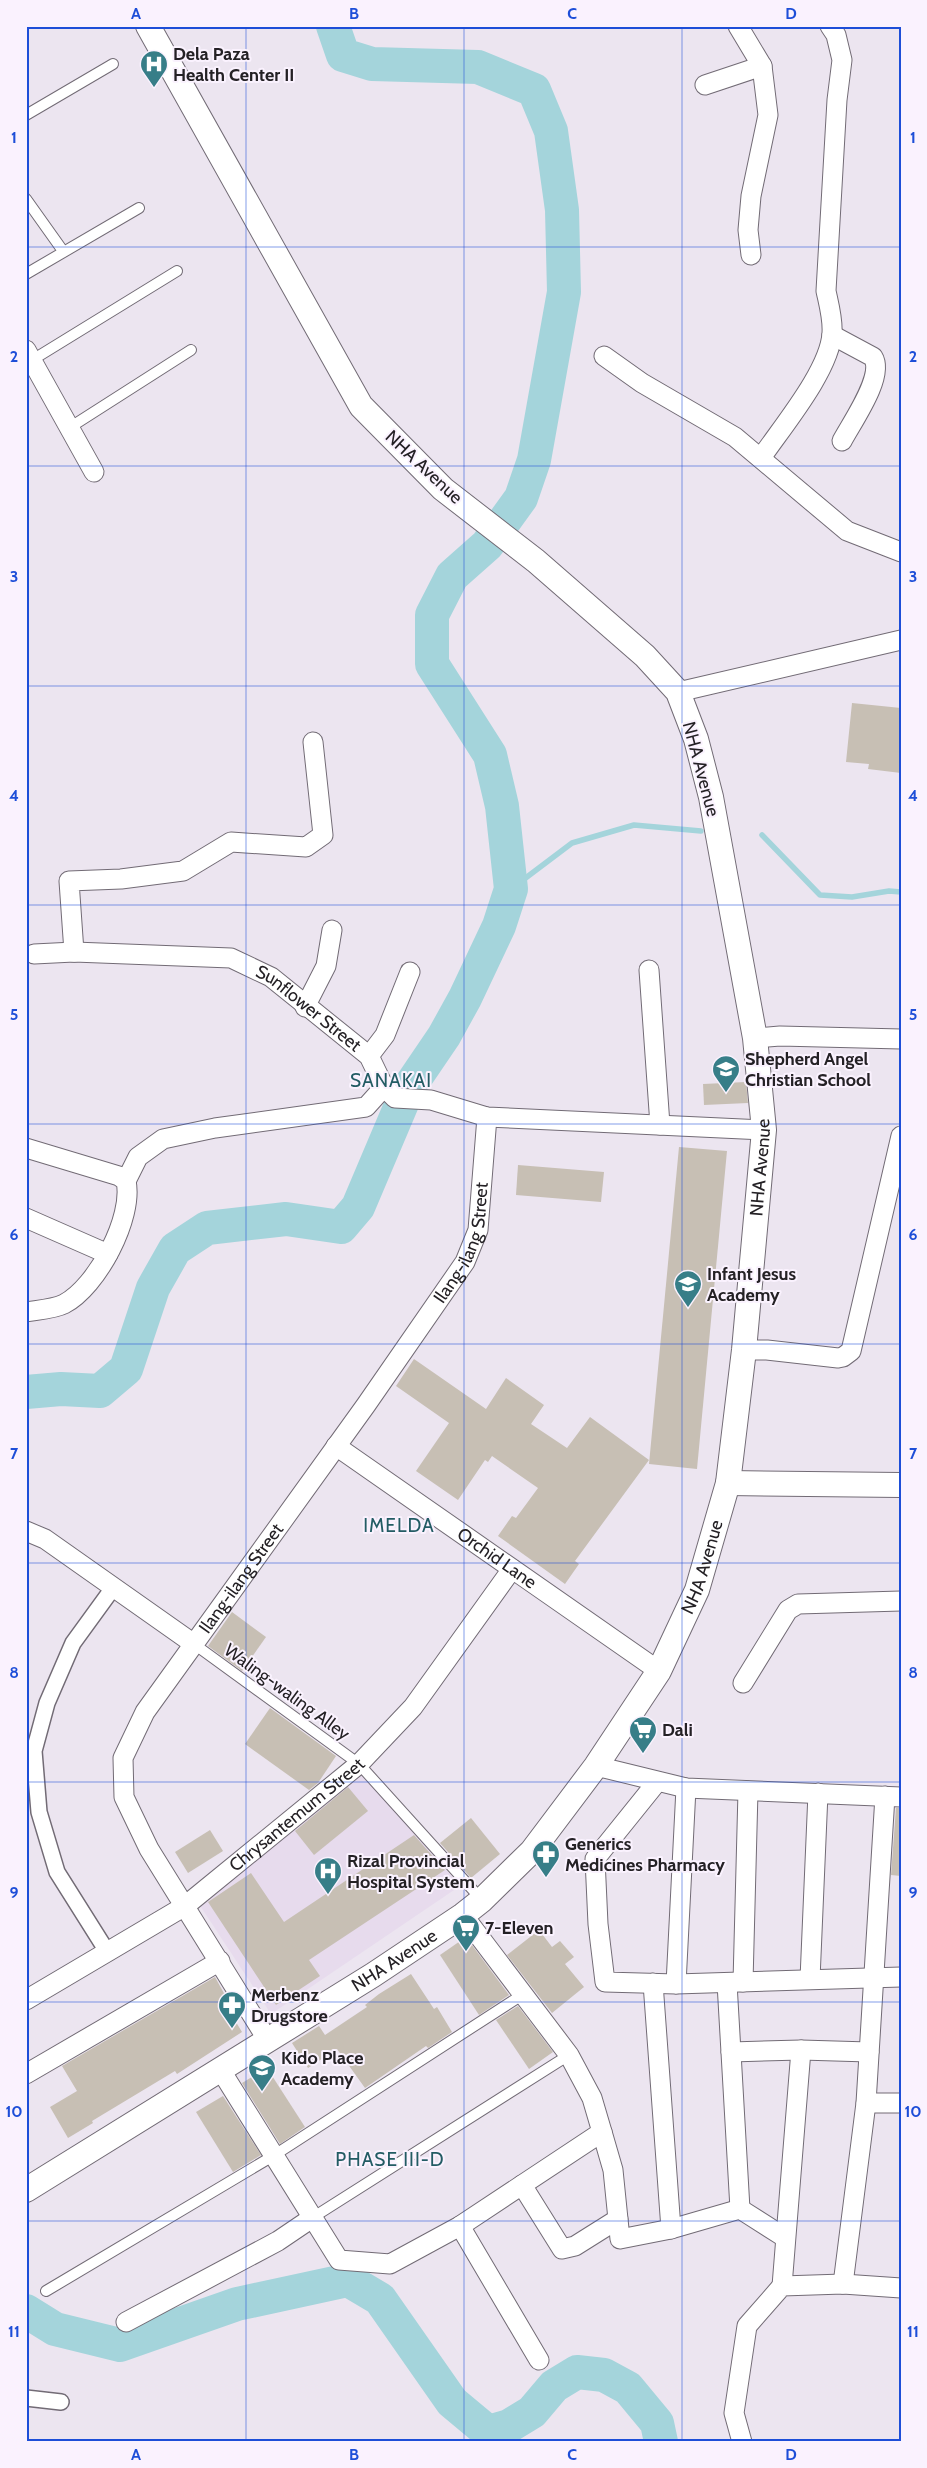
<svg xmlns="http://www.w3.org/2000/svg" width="927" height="2468" font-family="Cabin,sans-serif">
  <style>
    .built { fill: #e7dbed }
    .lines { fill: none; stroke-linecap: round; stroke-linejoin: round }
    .stream { stroke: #a4d4db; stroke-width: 5.5 }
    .river { stroke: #a4d4db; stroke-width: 34 }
    .building { fill: #c7bfb4 }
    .service-casing { stroke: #726b75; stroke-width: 12 }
    .pedestrian-casing { stroke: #726b75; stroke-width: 18 }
    .minor-casing { stroke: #726b75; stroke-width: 21 }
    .tertiary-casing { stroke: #726b75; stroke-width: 26 }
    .service { stroke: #fff; stroke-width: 10 }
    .pedestrian { stroke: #fff; stroke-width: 15 }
    .minor { stroke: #fff; stroke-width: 19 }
    .tertiary { stroke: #fff; stroke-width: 24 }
    .grid { fill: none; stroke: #1d4ed8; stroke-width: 1; stroke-opacity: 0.55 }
    .labels { text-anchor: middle; stroke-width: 4; stroke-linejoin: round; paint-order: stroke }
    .poi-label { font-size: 18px; font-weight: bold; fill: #242125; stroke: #faf2fe; text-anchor: start }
    .street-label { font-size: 18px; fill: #242125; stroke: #faf2fe }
    .neighbourhood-label { font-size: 19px; letter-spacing: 1px; fill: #235c64; stroke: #faf2fe }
    .neatline { fill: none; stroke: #1d4ed8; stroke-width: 2 }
    .grid-label { font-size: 16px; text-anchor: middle; font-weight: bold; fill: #1d4ed8 }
  </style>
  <rect width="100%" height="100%" fill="#ece5f0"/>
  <polygon class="built" points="363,1773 460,1886 271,2014 199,1904"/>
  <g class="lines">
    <g class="stream">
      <polyline points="762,835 820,895 852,897 889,891 901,892"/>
      <polyline points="511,889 572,843 634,825 701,831"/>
    </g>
    <g class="river">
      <polyline points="26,1392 61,1389 100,1391 126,1369 153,1288 175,1249 207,1228 286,1219 341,1227 358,1207 408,1089 444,1036 465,998 499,926 511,889 502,806 490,755 432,664 432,615 452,576 487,545 521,498 534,460 564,292 562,210 551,131 534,90 478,67 372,64 343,55 333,26"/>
      <polyline points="26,2311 55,2329 120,2345 237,2304 348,2280 380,2299 452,2402 488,2432 509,2426 532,2412 554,2386 577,2372 604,2375 628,2388 657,2423 661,2442"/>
    </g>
  </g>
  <g class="building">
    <polygon points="852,703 901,708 901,773 868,769 869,764 846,762"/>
    <polygon points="746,1082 748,1103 704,1105 703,1084"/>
    <polygon points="679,1147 727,1151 697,1469 649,1464"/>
    <polygon points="518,1165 604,1172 601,1202 516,1195"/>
    <polygon points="414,1359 486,1409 506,1378 544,1405 531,1424 567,1448 590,1417 649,1460 575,1561 579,1564 565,1584 498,1536 512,1516 516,1518 538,1488 492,1456 488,1462 485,1460 458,1500 416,1471 449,1423 396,1386"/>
    <polygon points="232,1612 266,1637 242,1671 208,1646"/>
    <polygon points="270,1708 336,1756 318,1783 309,1790 245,1744"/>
    <polygon points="348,1787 368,1811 314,1855 295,1831"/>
    <polygon points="896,1808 901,1808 901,1876 891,1875"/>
    <polygon points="471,1818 500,1854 471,1878 440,1843"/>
    <polygon points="210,1830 223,1851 188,1873 175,1852"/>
    <polygon points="414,1835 445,1870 309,1960 320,1976 276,2005 208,1902 251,1873 284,1922"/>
    <polygon points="539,1930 552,1947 560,1941 574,1957 565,1964 584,1987 552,2013 507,1955"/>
    <polygon points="466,1937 509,1995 479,2015 440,1955"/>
    <polygon points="411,1974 434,2009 437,2007 452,2032 428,2048 426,2046 365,2088 337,2049 308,2068 292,2043 319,2026 325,2035 367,2007 365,2005 379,1994"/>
    <polygon points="215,1977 226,1997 222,1999 242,2032 177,2074 175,2071 92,2121 93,2123 68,2138 50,2107 77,2091 62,2066"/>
    <polygon points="518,2006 553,2052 529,2069 496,2020"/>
    <polygon points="267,2068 305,2127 280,2144 242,2083"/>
    <polygon points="223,2096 261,2155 233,2172 196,2112"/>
  </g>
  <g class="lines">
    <g class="service-casing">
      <g id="service">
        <polyline points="26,115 113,64"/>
        <polyline points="26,199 63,251"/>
        <polyline points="26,274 139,208"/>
        <polyline points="29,362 177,271"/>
        <polyline points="69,428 191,350"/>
        <polyline points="194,1644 359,1764 482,1900"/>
        <polyline points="312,2218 569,2055"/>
        <polyline points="46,2291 273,2156 522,1995"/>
      </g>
    </g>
    <g class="pedestrian-casing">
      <g id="pedestrian">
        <polyline points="108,1953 57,1872 39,1812 34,1751 47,1703 73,1643 113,1588"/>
        <polyline points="26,2398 61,2402"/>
      </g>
    </g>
    <g class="minor-casing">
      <g id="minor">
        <polyline points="738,26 762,66 768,115 751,196 748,230 751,255"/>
        <polyline points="705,85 762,66"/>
        <path d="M832,335L873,357C885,376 852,422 842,441"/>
        <polyline points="26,350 94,472"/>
        <polyline points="604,356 642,383 735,437 847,531 901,552"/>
        <path d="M761,458C782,427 830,370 832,333C833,319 829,305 826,291L837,100L842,60L836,35L830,26"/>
        <polyline points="678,692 901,640"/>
        <polyline points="74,952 69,881 121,879 183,871 231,842 306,847 323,835 313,742"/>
        <path id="s1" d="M34,954L74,952L231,958L271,977L369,1056L384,1087L395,1098L431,1100L487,1117L764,1130"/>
        <polyline points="649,970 660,1125"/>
        <polyline points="305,1007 326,966 332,930"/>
        <polyline points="755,1038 780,1036 901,1039"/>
        <polyline points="369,1056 385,1035 410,972"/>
        <path d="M26,1148L119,1176L126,1181C134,1217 97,1287 64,1304C54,1309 38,1310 26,1312"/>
        <polyline points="126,1181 138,1157 163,1139 215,1128 366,1107 384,1087"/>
        <polyline points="26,1218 108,1254"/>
        <polyline points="744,1350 767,1350 838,1358 843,1357 851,1351 901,1136"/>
        <path id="s2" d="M336,1446L659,1671"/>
        <polyline points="26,1531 45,1539 194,1644"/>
        <polyline points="743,1683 788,1610 798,1604 901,1601"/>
        <polyline points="596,1766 686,1788 901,1797"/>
        <polyline points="657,1782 595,1859 598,1924 605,1982 676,1984 901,1977"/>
        <polyline points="810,1979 818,1793"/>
        <polyline points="743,1982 748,1791"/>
        <polyline points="653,1983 671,2229"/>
        <polyline points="727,1983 740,2209"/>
        <polyline points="676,1984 686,1788"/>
        <path id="s3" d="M26,2000L185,1906L359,1764L413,1707L512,1569"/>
        <path id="s4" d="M267,2039L149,1849L124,1797L123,1758L145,1712L366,1405L465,1262L478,1230L487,1117"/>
        <polyline points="731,2052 801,2050 869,2052"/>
        <polyline points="220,2069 339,2260 390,2264 460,2226 602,2132 592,2098 569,2055 463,1915"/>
        <polyline points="26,2074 220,1961"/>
        <polyline points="866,2103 901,2103"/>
        <polyline points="602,2132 613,2170 620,2239 671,2229 740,2209 784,2237"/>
        <polyline points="522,2185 562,2249 575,2246 618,2219"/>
        <polyline points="460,2226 539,2360"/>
        <polyline points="843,2284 866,2103 885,1796"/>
        <polyline points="782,2286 801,2050"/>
        <polyline points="126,2322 278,2241 312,2218"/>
        <polyline points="742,2442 734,2413 747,2326 782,2286 843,2284 901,2288"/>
      </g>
    </g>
    <g class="tertiary-casing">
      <g id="tertiary">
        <polyline points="728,1483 901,1485"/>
        <path id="s5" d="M26,2190L373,1975L463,1915L482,1900L532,1851L596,1766L659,1671L697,1590L728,1483L744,1350L764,1130L755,1038L711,797L696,739L678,692L645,656L536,561L443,489L361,406L148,26"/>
      </g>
    </g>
    <use href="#service" class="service"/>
    <use href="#pedestrian" class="pedestrian"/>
    <use href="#minor" class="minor"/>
    <use href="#tertiary" class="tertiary"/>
  </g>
  <path class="grid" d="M246,26V2442M464,26V2442M682,26V2442M26,247H901M26,466H901M26,686H901M26,905H901M26,1124H901M26,1344H901M26,1563H901M26,1782H901M26,2002H901M26,2221H901"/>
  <defs>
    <g id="hospital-pin" transform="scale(1.4375)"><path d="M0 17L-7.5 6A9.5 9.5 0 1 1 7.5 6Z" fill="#377e88" stroke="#faf2fe"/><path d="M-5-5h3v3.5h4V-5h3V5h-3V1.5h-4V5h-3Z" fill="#fff"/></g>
    <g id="school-pin" transform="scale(1.4375)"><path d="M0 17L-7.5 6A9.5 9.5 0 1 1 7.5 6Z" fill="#377e88" stroke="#faf2fe"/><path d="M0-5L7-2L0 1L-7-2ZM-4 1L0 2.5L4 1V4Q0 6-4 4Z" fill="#fff"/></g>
    <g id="supermarket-pin" transform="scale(1.4375)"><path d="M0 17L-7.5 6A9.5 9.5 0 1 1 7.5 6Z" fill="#377e88" stroke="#faf2fe"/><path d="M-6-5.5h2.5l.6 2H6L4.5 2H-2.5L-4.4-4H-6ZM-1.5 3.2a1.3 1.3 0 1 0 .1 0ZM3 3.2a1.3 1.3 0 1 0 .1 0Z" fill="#fff"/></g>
    <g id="pharmacy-pin" transform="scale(1.4375)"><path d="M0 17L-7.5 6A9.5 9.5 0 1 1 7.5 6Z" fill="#377e88" stroke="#faf2fe"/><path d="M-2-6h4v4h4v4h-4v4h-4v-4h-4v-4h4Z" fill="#fff"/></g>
  </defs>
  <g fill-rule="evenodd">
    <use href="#hospital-pin" x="154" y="64"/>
    <use href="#school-pin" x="726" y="1069"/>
    <use href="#school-pin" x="688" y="1284"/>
    <use href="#supermarket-pin" x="643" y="1730"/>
    <use href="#pharmacy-pin" x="546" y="1854"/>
    <use href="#hospital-pin" x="328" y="1871"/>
    <use href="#supermarket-pin" x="466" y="1928"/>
    <use href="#pharmacy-pin" x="232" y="2005"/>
    <use href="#school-pin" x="262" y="2068"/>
  </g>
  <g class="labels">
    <g class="poi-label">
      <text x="173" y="60">Dela Paza<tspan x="173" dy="21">Health Center II</tspan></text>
      <text x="745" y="1065">Shepherd Angel<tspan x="745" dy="21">Christian School</tspan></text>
      <text x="707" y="1280">Infant Jesus<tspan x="707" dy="21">Academy</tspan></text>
      <text x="662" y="1736">Dali</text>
      <text x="565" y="1850">Generics<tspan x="565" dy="21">Medicines Pharmacy</tspan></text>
      <text x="347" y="1867">Rizal Provincial<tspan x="347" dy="21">Hospital System</tspan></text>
      <text x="485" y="1934">7-Eleven</text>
      <text x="251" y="2001">Merbenz<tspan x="251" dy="21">Drugstore</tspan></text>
      <text x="281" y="2064">Kido Place<tspan x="281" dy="21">Academy</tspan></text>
    </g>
    <g class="street-label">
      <text transform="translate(424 467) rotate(43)" y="6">NHA Avenue</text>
      <text transform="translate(701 769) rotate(75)" y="6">NHA Avenue</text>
      <text dy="6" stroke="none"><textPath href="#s1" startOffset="290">Sunflower Street</textPath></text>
      <text dy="6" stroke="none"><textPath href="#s5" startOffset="1349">NHA Avenue</textPath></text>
      <text dy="6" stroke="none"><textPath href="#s4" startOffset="941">Ilang-ilang Street</textPath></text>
      <text dy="6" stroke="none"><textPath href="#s2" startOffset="196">Orchid Lane</textPath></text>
      <text dy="6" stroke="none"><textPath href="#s5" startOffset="944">NHA Avenue</textPath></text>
      <text dy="6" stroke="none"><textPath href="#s4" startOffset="536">Ilang-ilang Street</textPath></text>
      <text transform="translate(287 1692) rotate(36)" y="6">Waling-waling Alley</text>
      <text dy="6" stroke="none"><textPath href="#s3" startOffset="329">Chrysantemum Street</textPath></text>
      <text dy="6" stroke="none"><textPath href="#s5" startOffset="434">NHA Avenue</textPath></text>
    </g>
    <g class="neighbourhood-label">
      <text x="391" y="1087">SANAKAI</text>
      <text x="399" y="1532">IMELDA</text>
      <text x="390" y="2166">PHASE III-D</text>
    </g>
  </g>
  <rect width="927" height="2468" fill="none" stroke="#faf2fe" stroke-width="55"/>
  <rect x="28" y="28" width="872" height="2412" class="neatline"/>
  <g class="grid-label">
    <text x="136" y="19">A</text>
    <text x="354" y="19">B</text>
    <text x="572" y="19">C</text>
    <text x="791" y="19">D</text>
    <text x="14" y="143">1</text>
    <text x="913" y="143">1</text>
    <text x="14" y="362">2</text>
    <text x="913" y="362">2</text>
    <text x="14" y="582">3</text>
    <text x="913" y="582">3</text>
    <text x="14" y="801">4</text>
    <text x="913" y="801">4</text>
    <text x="14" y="1020">5</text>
    <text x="913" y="1020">5</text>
    <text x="14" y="1240">6</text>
    <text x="913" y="1240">6</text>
    <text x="14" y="1459">7</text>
    <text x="913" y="1459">7</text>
    <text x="14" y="1678">8</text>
    <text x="913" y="1678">8</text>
    <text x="14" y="1898">9</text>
    <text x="913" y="1898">9</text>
    <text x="14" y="2117">10</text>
    <text x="913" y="2117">10</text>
    <text x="14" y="2337">11</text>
    <text x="913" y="2337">11</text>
    <text x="136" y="2460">A</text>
    <text x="354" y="2460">B</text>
    <text x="572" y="2460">C</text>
    <text x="791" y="2460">D</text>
  </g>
</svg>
